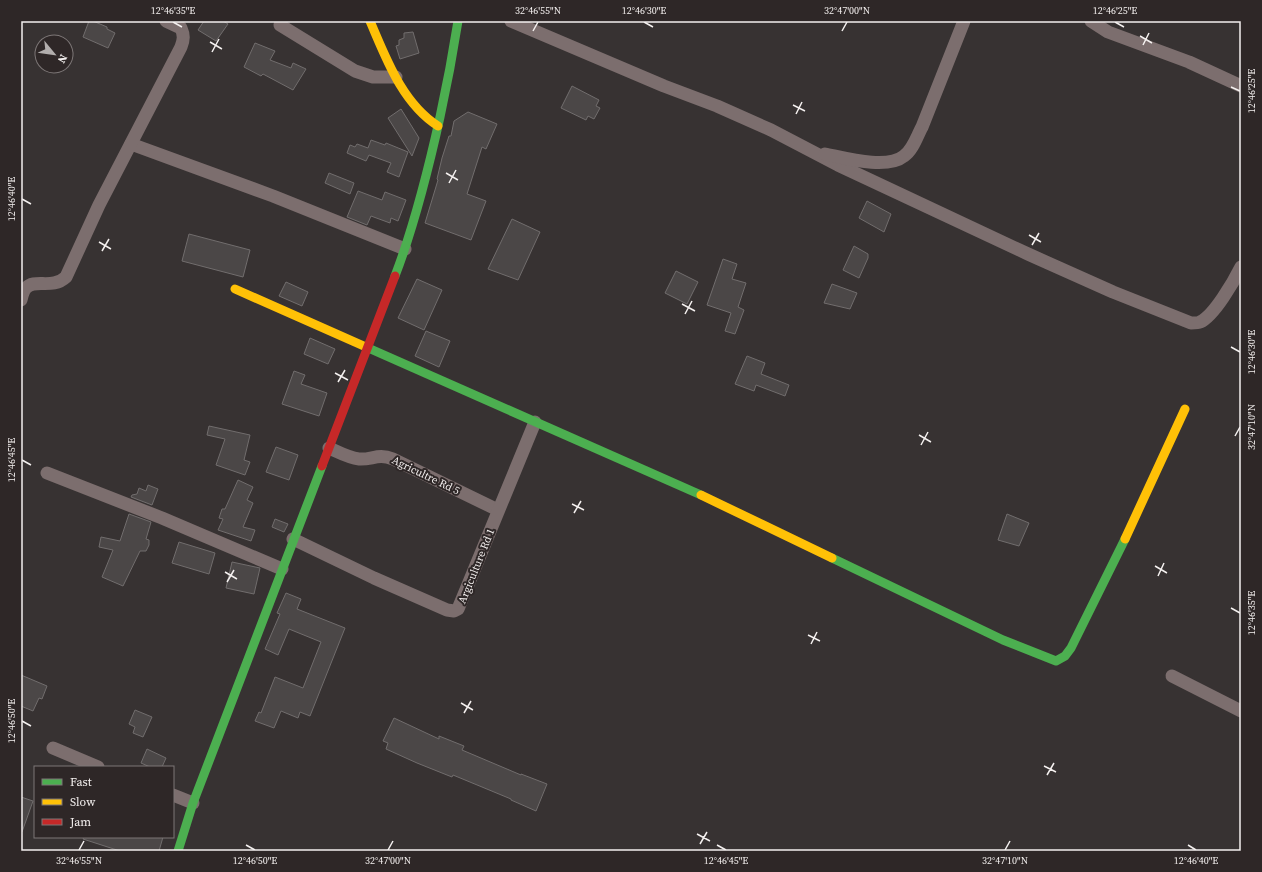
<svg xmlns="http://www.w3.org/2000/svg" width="1262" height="872" font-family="'Source Serif 4',serif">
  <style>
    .building { fill: #4b4747; stroke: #716d6d }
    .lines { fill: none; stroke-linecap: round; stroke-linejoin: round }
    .street { stroke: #7c6e6e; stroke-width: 13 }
    .fast { stroke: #4caf50; stroke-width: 9 }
    .slow { stroke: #ffc107; stroke-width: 9 }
    .jam { stroke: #c62828; stroke-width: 9 }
    .ticks { fill: none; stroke: #f4f0ef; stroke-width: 1.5 }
    .labels { text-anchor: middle; stroke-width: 4; stroke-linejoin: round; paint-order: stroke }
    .street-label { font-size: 11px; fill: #f4f0ef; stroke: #2e2727 }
    .neatline { fill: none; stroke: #f4f0ef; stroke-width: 1.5 }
    .ticks-label { font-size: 10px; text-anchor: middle; fill: #f4f0ef }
  </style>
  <rect width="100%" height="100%" fill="#373232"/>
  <g class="building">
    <polygon points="89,21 93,21 107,27 107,29 115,33 108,48 83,37"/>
    <polygon points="204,21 223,21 228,24 216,41 198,30"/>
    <polygon points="413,32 419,53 400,59 396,46 399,45 399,40 404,38 404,33"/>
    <polygon points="255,43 275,51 270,60 291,68 293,63 306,69 293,90 263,74 261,76 244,67"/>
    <polygon points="572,86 599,100 596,106 600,108 594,119 588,116 586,120 561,108"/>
    <polygon points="401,109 419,138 412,156 388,118"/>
    <polygon points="468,112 497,124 486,149 482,147 467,194 486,201 471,240 425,223 438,180 437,179 442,158 449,136 451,136 454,121"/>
    <polygon points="371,140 385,145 386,143 408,152 399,177 387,172 391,163 369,155 366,161 347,153 350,145 355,147 357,144 368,148"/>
    <polygon points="329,173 354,183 350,194 325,183"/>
    <polygon points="358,191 382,200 385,192 406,200 398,221 391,218 390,223 371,216 367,225 347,217"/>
    <polygon points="867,201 891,214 884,232 859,218"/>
    <polygon points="512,219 540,232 518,280 488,269"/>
    <polygon points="189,234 250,250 243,277 182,261"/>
    <polygon points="854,246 868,254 868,258 859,278 843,270"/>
    <polygon points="723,259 737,264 732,279 746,283 738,307 744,310 735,334 725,331 731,313 707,305"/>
    <polygon points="676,271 698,282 687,304 665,293"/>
    <polygon points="417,279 442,290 424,330 398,318"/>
    <polygon points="286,282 308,292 302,306 279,296"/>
    <polygon points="832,284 857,293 850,309 824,303"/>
    <polygon points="426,331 450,341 439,367 415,356"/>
    <polygon points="310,338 335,349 328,364 304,354"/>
    <polygon points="747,356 765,363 761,374 789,385 785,396 756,385 754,391 735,384"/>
    <polygon points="294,371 305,375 301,384 327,393 319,416 282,404"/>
    <polygon points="209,426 250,435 244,460 250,462 245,475 216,465 225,439 207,435"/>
    <polygon points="276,447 298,455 289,480 266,472"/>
    <polygon points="238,480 253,487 247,500 253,503 243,527 255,530 251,541 218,530 223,519 219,518 222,509 225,509"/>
    <polygon points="148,485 158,489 152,505 131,497 132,495 137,494 139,488 146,491"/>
    <polygon points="129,514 151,522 146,539 149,540 149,545 146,551 140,551 123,586 102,577 113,550 99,547 101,537 120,541"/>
    <polygon points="1007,514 1029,523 1019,546 998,540"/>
    <polygon points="275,519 288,524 284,532 272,527"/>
    <polygon points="179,542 215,553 209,574 172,563"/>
    <polygon points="232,562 260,568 254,594 226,588"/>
    <polygon points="286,593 301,599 297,609 345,628 310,716 300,712 298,718 281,711 274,728 255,721 259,712 261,713 275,677 303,688 321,642 289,629 278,655 265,649 280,614 277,613"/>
    <polygon points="21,675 47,686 42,699 39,698 33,711 21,706"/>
    <polygon points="135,710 152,717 143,737 133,733 135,727 129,724"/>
    <polygon points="394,718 439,739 439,736 464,746 462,750 521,775 521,774 547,784 536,811 511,800 511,799 453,775 452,777 417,763 386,749 388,743 383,741"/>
    <polygon points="147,749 166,758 162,767 150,767 141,763"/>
    <polygon points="21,797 33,801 22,832 21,832"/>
    <polygon points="84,837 163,837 159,851 120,851 83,839"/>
  </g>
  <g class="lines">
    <g class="street">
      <path d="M511,21L664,86L717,106L771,130L838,165L1028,254L1113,292L1191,323C1193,323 1198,323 1200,322C1214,316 1234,281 1241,267"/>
      <polyline points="1091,21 1108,32 1189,62 1241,86"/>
      <polyline points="280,25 355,71 373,77 396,77"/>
      <polyline points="131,144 273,196 405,249"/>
      <path d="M825,154C845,158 887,170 904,156C913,150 917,136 922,127L964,21"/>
      <path d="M21,300C22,296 23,291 26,288C35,278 52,290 66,277L99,205L181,47C184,39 184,35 181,28L166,21"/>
      <path d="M329,448C338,452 349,458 359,459C372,460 378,453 393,459L498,510"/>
      <polyline points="47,473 162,518 282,569"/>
      <polyline points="293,539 374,578 447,610 454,611 458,609 535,422"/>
      <polyline points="1172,676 1241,711"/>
      <polyline points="53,748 98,767"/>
      <polyline points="173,795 193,803"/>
    </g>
    <g class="fast">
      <path d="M395,276C415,224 428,171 440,117C447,85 453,53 458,21"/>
      <polyline points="366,347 701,495"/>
      <polyline points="832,558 1003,640 1056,661 1065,656 1071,648 1125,539"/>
      <polyline points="178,851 193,803 322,466"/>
    </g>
    <g class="slow">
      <path d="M370,21C386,58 402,103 438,126"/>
      <polyline points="235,289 366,347"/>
      <polyline points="701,495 832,558"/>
      <polyline points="1125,539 1185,409"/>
    </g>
    <polyline class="jam" points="322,466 395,276"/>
  </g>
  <path class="ticks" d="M173,22L182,27M644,22L653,27M1115,22L1124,27M533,31L538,22M842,31L847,22M1140,36L1152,43M210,42L222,49M1143,45L1149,33M212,52L219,39M1231,87L1240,91M793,105L805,111M796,114L802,102M446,173L458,180M449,183L456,170M22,199L31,204M1029,235L1041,242M99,242L111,249M1032,245L1039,233M102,251L109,239M682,304L695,311M685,314L692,301M1231,347L1240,352M335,373L348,380M338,382L345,370M919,435L931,442M1235,436L1240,427M921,445L928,432M22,460L31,465M572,504L584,510M574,513L581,501M1155,566L1167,573M225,572L237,579M1158,576L1164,563M227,582L234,570M1231,608L1240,613M808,635L820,641M811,644L817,632M461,703L473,710M464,713L471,701M22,721L31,726M1044,766L1056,772M1047,775L1054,763M697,834L710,841M700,844L707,832M246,845L255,850M717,845L726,850M1188,845L1196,850M79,850L84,841M388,850L393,841M1005,850L1010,841"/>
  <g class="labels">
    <g class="street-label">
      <text transform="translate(426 475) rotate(26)" y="4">Agricultre Rd 5</text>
      <text transform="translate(476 566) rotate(-68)" y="4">Argiculture Rd 1</text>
    </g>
  </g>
  <rect width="1262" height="872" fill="none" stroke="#2e2727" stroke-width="44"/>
  <rect x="34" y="766" width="140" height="72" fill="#2e2727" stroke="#7d7777"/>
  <rect x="42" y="779" width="20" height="6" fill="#4caf50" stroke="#7d7777"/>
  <text x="70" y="786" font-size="12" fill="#f4f0ef">Fast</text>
  <rect x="42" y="799" width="20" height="6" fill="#ffc107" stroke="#7d7777"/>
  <text x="70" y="806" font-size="12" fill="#f4f0ef">Slow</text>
  <rect x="42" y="819" width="20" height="6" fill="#c62828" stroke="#7d7777"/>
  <text x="70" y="826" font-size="12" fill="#f4f0ef">Jam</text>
  <g transform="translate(54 54) rotate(119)"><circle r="19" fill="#2e2727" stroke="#7d7777"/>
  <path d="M0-3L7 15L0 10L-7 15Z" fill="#b2aead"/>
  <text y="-6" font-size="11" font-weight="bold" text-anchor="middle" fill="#f4f0ef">N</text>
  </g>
  <rect x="22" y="22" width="1218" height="828" class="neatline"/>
  <g class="ticks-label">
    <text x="173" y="14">12°46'35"E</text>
    <text x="538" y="14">32°46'55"N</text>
    <text x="644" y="14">12°46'30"E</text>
    <text x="847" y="14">32°47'00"N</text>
    <text x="1115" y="14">12°46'25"E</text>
    <text transform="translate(1251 91) rotate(-90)" y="4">12°46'25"E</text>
    <text transform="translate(11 199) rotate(-90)" y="4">12°46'40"E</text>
    <text transform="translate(1251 352) rotate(-90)" y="4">12°46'30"E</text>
    <text transform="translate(1251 427) rotate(-90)" y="4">32°47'10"N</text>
    <text transform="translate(11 460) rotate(-90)" y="4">12°46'45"E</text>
    <text transform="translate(1251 613) rotate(-90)" y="4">12°46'35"E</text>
    <text transform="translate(11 721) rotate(-90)" y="4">12°46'50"E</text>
    <text x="79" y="864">32°46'55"N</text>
    <text x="255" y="864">12°46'50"E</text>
    <text x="388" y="864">32°47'00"N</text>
    <text x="726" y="864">12°46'45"E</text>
    <text x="1005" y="864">32°47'10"N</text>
    <text x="1196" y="864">12°46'40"E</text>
  </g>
</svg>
